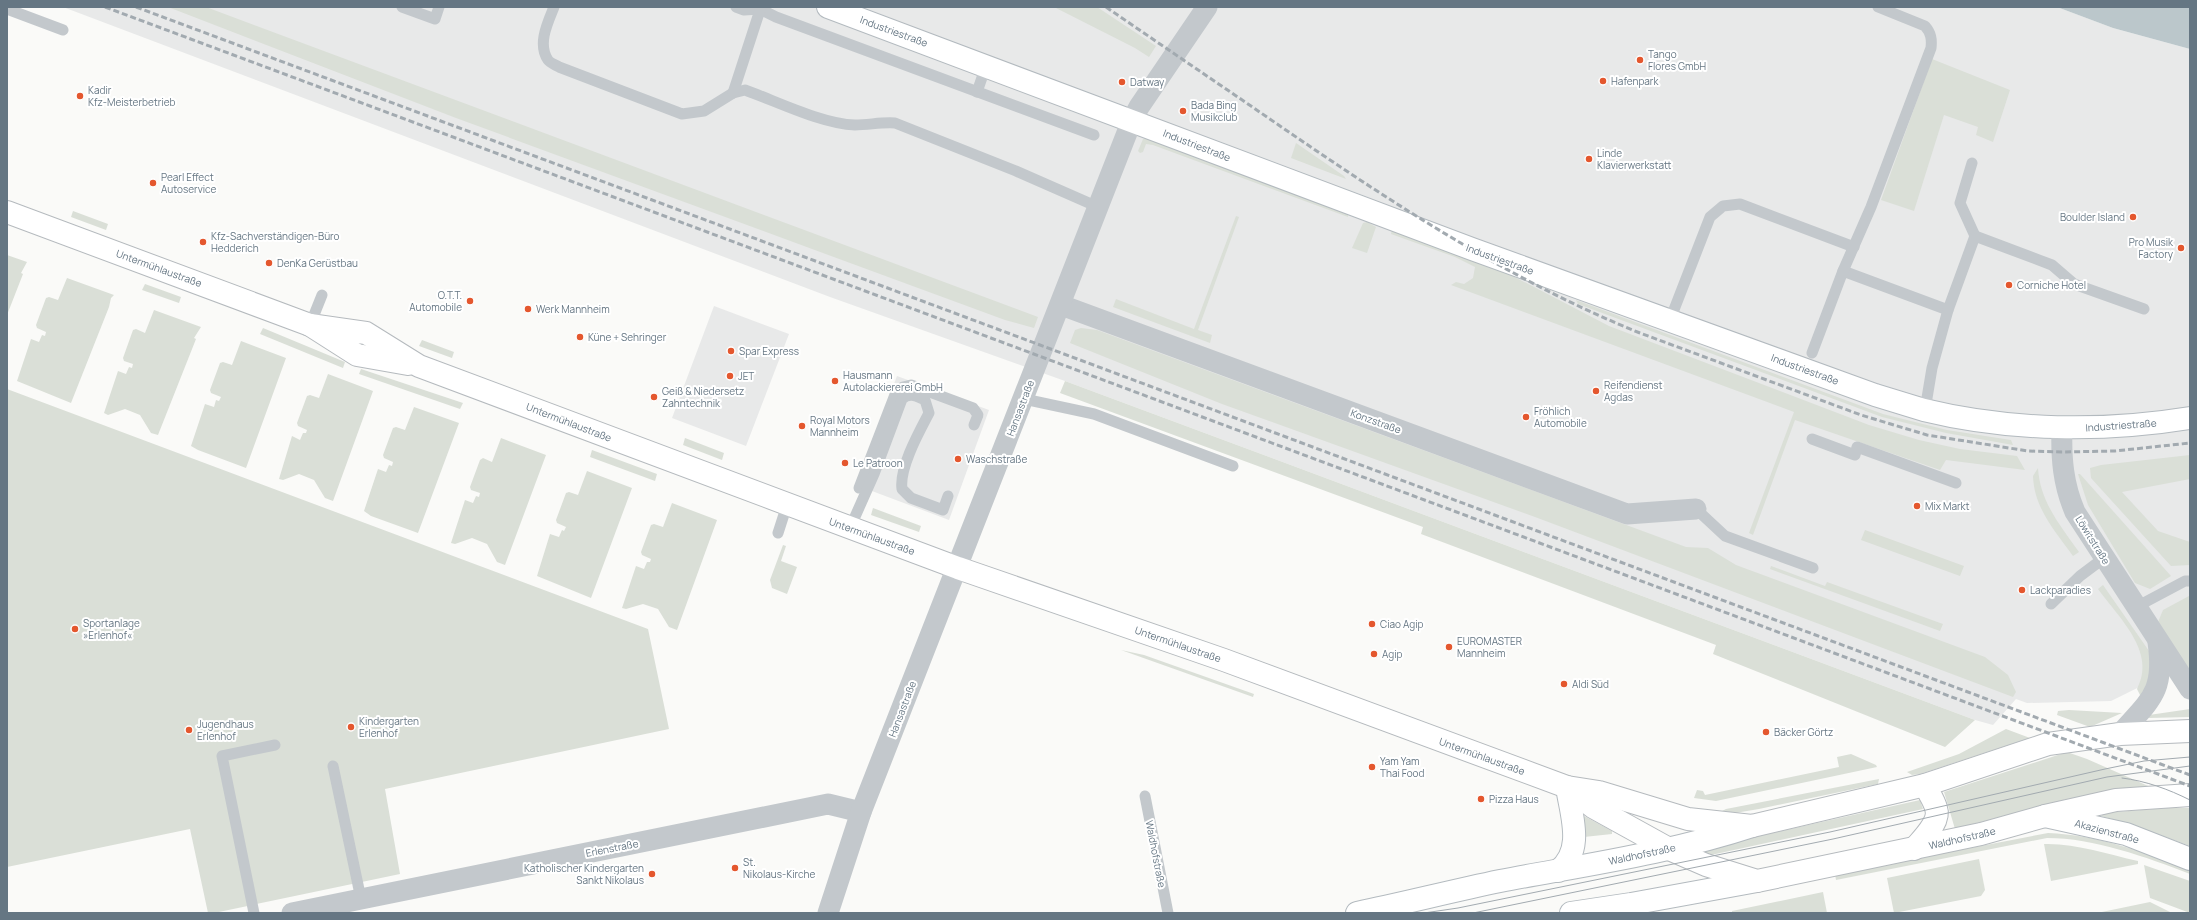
<svg xmlns="http://www.w3.org/2000/svg" width="2197" height="920" font-family="Manrope,sans-serif">
  <style>
    .built { fill: #e8e9e9 }
    .green { fill: #dadfd7 }
    .water { fill: #bbc7cb }
    .lines { fill: none; stroke-linecap: round; stroke-linejoin: round }
    .secondary-casing { stroke: #b3babf; stroke-width: 24 }
    .primary-casing { stroke: #b5babe; stroke-width: 24 }
    .lane { stroke: #c3c8cc; stroke-width: 11 }
    .street { stroke: #c3c8cc; stroke-width: 21 }
    .secondary { stroke: #fff; stroke-width: 22 }
    .primary { stroke: #fff; stroke-width: 22 }
    .tram { stroke: #a2aab0; stroke-width: 1 }
    .rail { stroke: #a2aab0; stroke-width: 3; stroke-dasharray: 6 3; stroke-linecap: butt }
    .poi-dot { fill: #e4572e; stroke: #fff; stroke-width: 1.5 }
    .labels { text-anchor: middle; stroke-width: 4; stroke-linejoin: round; paint-order: stroke }
    .street-label { font-size: 10px; fill: #657683; stroke: #fff }
    .poi-label { font-size: 10px; fill: #657683; stroke: #fff; text-anchor: start }
  </style>
  <rect width="100%" height="100%" fill="#fafaf8"/>
  <g class="built">
    <polygon points="63,7 2057,7 2113,28 2190,49 2190,662 2111,701 2027,703 2016,699 1993,725 1975,720 1065,381 830,297"/>
    <polygon points="714,306 789,334 746,446 672,418"/>
    <polygon points="897,376 989,410 949,520 856,485"/>
  </g>
  <g class="green">
    <polygon points="168,7 206,7 1038,317 1034,328 1005,320 456,118"/>
    <polygon points="1054,7 1097,7 1156,46 1149,57 1135,48"/>
    <polygon points="1932,59 2010,90 1993,142 1976,135 1978,127 1944,115 1914,211 1881,200"/>
    <polygon points="1143,139 1149,139 1348,213 1348,217 1153,145 1146,144 1143,152 1140,153 1138,151"/>
    <polygon points="1296,143 1344,176 1346,179 1291,158"/>
    <polygon points="73,211 108,224 106,230 71,217"/>
    <polygon points="1236,216 1239,217 1198,330 1212,335 1210,343 1113,307 1116,299 1194,329"/>
    <polygon points="1367,222 1376,227 1367,253 1352,248 1363,223"/>
    <polygon points="1392,229 1505,272 1609,326 1869,425 1919,440 1960,449 2017,456 2025,470 1946,460 1940,470 1795,420 1753,535 1749,533 1794,412 1451,285 1456,282 1464,284 1473,278 1475,267 1455,257 1391,234"/>
    <polygon points="7,255 27,262 21,273 23,274 7,315"/>
    <polygon points="67,278 114,295 111,298 109,307 71,403 17,381 31,339 39,342 42,335 45,336 46,332 37,328 36,325 46,298 49,297 58,300"/>
    <polygon points="145,284 181,297 179,303 142,290"/>
    <polygon points="1576,300 1883,414 1947,430 2011,440 2013,445 1946,433 1882,417 1578,304"/>
    <polygon points="154,310 201,327 194,338 196,339 158,435 151,433 140,415 125,409 108,415 104,413 118,371 126,374 129,367 132,368 133,364 124,361 123,358 133,330 136,329 145,333"/>
    <polygon points="263,328 345,362 343,368 260,334"/>
    <polygon points="1081,328 1097,330 1686,547 1708,548 1736,565 1985,657 2008,675 2016,692 2013,697 1535,517 1222,404 1070,343 1075,330"/>
    <polygon points="422,340 454,352 452,358 419,346"/>
    <polygon points="241,341 286,358 246,468 198,450 191,446 205,404 214,407 216,400 219,401 221,397 211,393 210,390 220,363 223,362 232,365"/>
    <polygon points="361,369 463,403 460,409 359,374"/>
    <polygon points="328,374 373,391 333,501 325,498 314,480 299,474 283,480 279,479 292,436 300,440 303,433 306,433 307,430 298,426 297,423 307,396 310,395 319,398"/>
    <polygon points="1065,381 1975,720 1945,747 1713,654 1716,645 1421,534 1423,527 1060,393"/>
    <polygon points="7,389 648,629 669,729 385,789 400,874 214,913 208,913 190,829 7,867"/>
    <polygon points="414,407 459,423 418,533 371,516 364,511 378,469 386,472 389,465 392,466 393,462 384,458 383,455 393,428 396,427 405,430"/>
    <polygon points="501,438 546,455 505,565 497,562 487,544 472,538 455,544 451,543 465,500 473,503 476,496 479,497 480,493 471,490 470,487 480,460 483,458 492,462"/>
    <polygon points="685,438 724,453 722,460 683,445"/>
    <polygon points="592,450 657,474 655,481 590,457"/>
    <polygon points="2190,455 2190,479 2122,492 2158,531 2190,542 2190,565 2171,566 2091,478 2090,468 2101,465"/>
    <path d="M2038,468C2040,502 2060,525 2079,552L2073,556C2055,531 2034,508 2033,476Z"/>
    <polygon points="587,471 632,488 591,598 537,576 550,534 559,537 562,530 564,531 566,527 557,523 556,520 566,493 569,492 578,495"/>
    <polygon points="2078,474 2080,474 2171,576 2150,589 2135,583 2088,505"/>
    <polygon points="672,503 717,520 677,630 669,627 658,609 643,604 626,609 622,608 636,566 644,569 647,562 650,562 651,559 642,555 641,552 651,525 654,524 663,527"/>
    <polygon points="873,508 921,526 919,532 871,515"/>
    <polygon points="1865,530 1964,566 1960,576 1861,540"/>
    <polygon points="783,545 786,546 781,561 797,567 787,594 772,588 770,580"/>
    <polygon points="1771,566 1825,586 1827,582 1943,624 1940,631 1770,569"/>
    <path d="M2103,585L2149,651L2152,672L2141,697L2137,689C2157,652 2119,618 2098,589Z"/>
    <polygon points="2189,596 2190,596 2190,674 2158,622 2163,610"/>
    <polygon points="1121,650 1144,655 1254,694 1253,697"/>
    <polygon points="2190,709 2190,717 2149,718 2149,715"/>
    <polygon points="2069,710 2122,713 2090,727 2057,715 2058,711"/>
    <polygon points="2006,729 2030,738 1920,774 1912,775 1907,772 1959,754"/>
    <polygon points="2067,752 2087,759 2155,789 2067,799 1955,829 1944,792"/>
    <polygon points="1851,754 1876,765 1877,767 1716,801 1694,798 1697,790 1703,791 1705,795 1839,767 1837,757"/>
    <polygon points="1879,779 1878,784 1759,809 1735,813 1720,812 1726,809"/>
    <polygon points="1920,800 1923,809 1711,855 1702,853 1700,849"/>
    <polygon points="2166,808 2190,808 2190,846 2130,824 2101,816 2104,813"/>
    <polygon points="1584,816 1612,831 1612,834 1584,837"/>
    <path d="M2048,833C2097,835 2144,852 2190,869V874C2146,857 2094,838 2047,838L1836,880L1835,874Z"/>
    <path d="M2044,844C2075,843 2107,854 2138,861V864L2051,881Z"/>
    <polygon points="1979,859 1985,890 1981,896 1894,913 1887,878"/>
    <polygon points="2144,865 2190,881 2190,913 2150,898"/>
    <polygon points="1823,892 1827,913 1732,913 1732,911"/>
    <polygon points="2150,902 2172,913 2097,913"/>
  </g>
  <polygon class="water" points="2057,7 2190,7 2190,49 2113,28"/>
  <g class="lines">
    <g class="secondary-casing">
      <g id="secondary">
        <path d="M828,7L1472,249L1875,395C1891,400 1908,405 1924,410C2010,431 2104,432 2190,418"/>
        <polyline points="2045,816 2126,834 2190,859"/>
        <path d="M1558,871C1585,850 1571,815 1567,787"/>
        <path d="M1357,913C1405,903 1452,891 1500,881C1584,865 1670,853 1752,826"/>
        <polyline points="1571,913 1631,904 1757,881"/>
      </g>
    </g>
    <g class="primary-casing">
      <g id="primary">
        <polyline points="7,212 310,325 357,355 408,364"/>
        <polyline points="310,325 366,333 419,366 958,568 1224,660 1567,787 1599,792 1688,819 1752,826 1925,785 2048,744 2120,734 2190,731"/>
        <polyline points="1568,788 1593,807 1669,849 1706,865 1757,881 1981,834 2045,816 2116,800 2190,795"/>
        <path d="M1914,849C1922,839 1941,822 1936,808C1934,800 1928,792 1925,785"/>
      </g>
    </g>
    <g class="lane">
      <polyline points="402,7 435,19 439,7"/>
      <path d="M554,7C548,22 537,44 548,60C550,63 556,65 559,67L682,114L704,111L733,93L745,90C776,101 822,124 855,125C869,125 881,122 895,123L1016,171L1098,207"/>
      <polyline points="736,7 744,10 760,9 776,17 1094,135"/>
      <polyline points="7,9 63,30"/>
      <polyline points="977,92 986,66"/>
      <polyline points="733,93 761,7"/>
      <polyline points="1975,236 2052,265 2074,284 2144,309"/>
      <polyline points="1843,271 1948,310"/>
      <polyline points="1670,320 1710,217 1723,206 1740,204 1854,247"/>
      <polyline points="310,325 322,295"/>
      <path d="M1812,353L1843,271L1871,207L1931,48C1932,39 1931,33 1925,26L1878,7"/>
      <polyline points="1024,399 1094,414 1233,466"/>
      <polyline points="1925,410 1932,368 1948,310 1975,236 1960,203 1972,163"/>
      <polyline points="1812,439 1855,455 1857,447 1956,483"/>
      <polyline points="859,488 896,392 903,387 911,385 973,408 978,415 974,425"/>
      <polyline points="1696,509 1725,536 1813,568"/>
      <path d="M850,528L874,474L902,399C910,392 916,396 925,400L929,413C919,432 899,468 902,489L911,498L943,510L948,496"/>
      <polyline points="778,533 787,505"/>
      <polyline points="2051,604 2080,576 2104,558"/>
      <polyline points="2136,607 2185,581 2190,581"/>
      <polyline points="333,766 361,899"/>
      <polyline points="1145,796 1168,913"/>
      <polyline points="254,913 222,756 275,745"/>
    </g>
    <g class="street">
      <polyline points="1061,305 1627,514 1696,509"/>
      <path d="M2062,428C2061,458 2063,484 2075,512L2190,689"/>
      <path d="M2120,734C2151,699 2165,692 2158,642"/>
      <polyline points="292,913 828,804 861,812"/>
      <polyline points="828,913 861,812 1132,120 1139,107 1207,7"/>
    </g>
    <use href="#secondary" class="secondary"/>
    <use href="#primary" class="primary"/>
    <g class="tram">
      <path d="M2122,778C2146,781 2168,789 2190,800"/>
      <polyline points="1424,913 1458,908 1830,832 2105,769 2144,761 2190,757"/>
      <polyline points="1473,913 1833,839 2107,777 2190,766"/>
    </g>
    <g class="rail">
      <polyline points="105,7 2190,786"/>
      <polyline points="136,7 2190,775"/>
      <path d="M1106,7C1164,47 1222,86 1280,126C1394,204 1511,281 1640,333L1861,415L1927,435L2028,451L2062,452L2115,451L2190,443"/>
    </g>
  </g>
  <g class="poi-dot">
    <circle cx="1640" cy="60" r="4"/>
    <circle cx="1603" cy="81" r="4"/>
    <circle cx="1122" cy="82" r="4"/>
    <circle cx="80" cy="96" r="4"/>
    <circle cx="1183" cy="111" r="4"/>
    <circle cx="1589" cy="159" r="4"/>
    <circle cx="153" cy="183" r="4"/>
    <circle cx="2133" cy="217" r="4"/>
    <circle cx="203" cy="242" r="4"/>
    <circle cx="2181" cy="248" r="4"/>
    <circle cx="269" cy="263" r="4"/>
    <circle cx="2009" cy="285" r="4"/>
    <circle cx="470" cy="301" r="4"/>
    <circle cx="528" cy="309" r="4"/>
    <circle cx="580" cy="337" r="4"/>
    <circle cx="731" cy="351" r="4"/>
    <circle cx="730" cy="376" r="4"/>
    <circle cx="835" cy="381" r="4"/>
    <circle cx="1596" cy="391" r="4"/>
    <circle cx="654" cy="397" r="4"/>
    <circle cx="1526" cy="417" r="4"/>
    <circle cx="802" cy="426" r="4"/>
    <circle cx="958" cy="459" r="4"/>
    <circle cx="845" cy="463" r="4"/>
    <circle cx="1917" cy="506" r="4"/>
    <circle cx="2022" cy="590" r="4"/>
    <circle cx="1372" cy="624" r="4"/>
    <circle cx="75" cy="629" r="4"/>
    <circle cx="1449" cy="647" r="4"/>
    <circle cx="1374" cy="654" r="4"/>
    <circle cx="1564" cy="684" r="4"/>
    <circle cx="351" cy="727" r="4"/>
    <circle cx="189" cy="730" r="4"/>
    <circle cx="1766" cy="732" r="4"/>
    <circle cx="1372" cy="767" r="4"/>
    <circle cx="1481" cy="799" r="4"/>
    <circle cx="735" cy="868" r="4"/>
    <circle cx="652" cy="874" r="4"/>
  </g>
  <g class="labels">
    <g class="street-label">
      <text transform="translate(894 31) rotate(20)" y="4">Industriestraße</text>
      <text transform="translate(1197 145) rotate(21)" y="4">Industriestraße</text>
      <text transform="translate(1500 259) rotate(20)" y="4">Industriestraße</text>
      <text transform="translate(159 268) rotate(20)" y="4">Untermühlaustraße</text>
      <text transform="translate(1805 369) rotate(20)" y="4">Industriestraße</text>
      <text transform="translate(1020 408) rotate(-69)" y="4">Hansastraße</text>
      <text transform="translate(1376 421) rotate(20)" y="4">Konzstraße</text>
      <text transform="translate(569 422) rotate(21)" y="4">Untermühlaustraße</text>
      <text transform="translate(2121 425) rotate(-4)" y="4">Industriestraße</text>
      <text transform="translate(872 536) rotate(20)" y="4">Untermühlaustraße</text>
      <text transform="translate(2093 540) rotate(58)" y="4">Löwitstraße</text>
      <text transform="translate(1178 644) rotate(19)" y="4">Untermühlaustraße</text>
      <text transform="translate(902 709) rotate(-69)" y="4">Hansastraße</text>
      <text transform="translate(1482 756) rotate(20)" y="4">Untermühlaustraße</text>
      <text transform="translate(2107 831) rotate(15)" y="4">Akazienstraße</text>
      <text transform="translate(1962 838) rotate(-13)" y="4">Waldhofstraße</text>
      <text transform="translate(612 848) rotate(-11)" y="4">Erlenstraße</text>
      <text transform="translate(1156 854) rotate(79)" y="4">Waldhofstraße</text>
      <text transform="translate(1642 854) rotate(-12)" y="4">Waldhofstraße</text>
    </g>
    <g class="poi-label">
      <text x="1648" y="58">Tango<tspan x="1648" dy="12">Flores GmbH</tspan></text>
      <text x="1611" y="85">Hafenpark</text>
      <text x="1130" y="86">Datway</text>
      <text x="88" y="94">Kadir<tspan x="88" dy="12">Kfz-Meisterbetrieb</tspan></text>
      <text x="1191" y="109">Bada Bing<tspan x="1191" dy="12">Musikclub</tspan></text>
      <text x="1597" y="157">Linde<tspan x="1597" dy="12">Klavierwerkstatt</tspan></text>
      <text x="161" y="181">Pearl Effect<tspan x="161" dy="12">Autoservice</tspan></text>
      <text x="2125" y="221" text-anchor="end">Boulder Island</text>
      <text x="211" y="240">Kfz-Sachverständigen-Büro<tspan x="211" dy="12">Hedderich</tspan></text>
      <text x="2173" y="246" text-anchor="end">Pro Musik<tspan x="2173" dy="12">Factory</tspan></text>
      <text x="277" y="267">DenKa Gerüstbau</text>
      <text x="2017" y="289">Corniche Hotel</text>
      <text x="462" y="299" text-anchor="end">O.T.T.<tspan x="462" dy="12">Automobile</tspan></text>
      <text x="536" y="313">Werk Mannheim</text>
      <text x="588" y="341">Küne + Sehringer</text>
      <text x="739" y="355">Spar Express</text>
      <text x="843" y="379">Hausmann<tspan x="843" dy="12">Autolackiererei GmbH</tspan></text>
      <text x="738" y="380">JET</text>
      <text x="1604" y="389">Reifendienst<tspan x="1604" dy="12">Agdas</tspan></text>
      <text x="662" y="395">Geiß &amp; Niedersetz<tspan x="662" dy="12">Zahntechnik</tspan></text>
      <text x="1534" y="415">Fröhlich<tspan x="1534" dy="12">Automobile</tspan></text>
      <text x="810" y="424">Royal Motors<tspan x="810" dy="12">Mannheim</tspan></text>
      <text x="966" y="463">Waschstraße</text>
      <text x="853" y="467">Le Patroon</text>
      <text x="1925" y="510">Mix Markt</text>
      <text x="2030" y="594">Lackparadies</text>
      <text x="83" y="627">Sportanlage<tspan x="83" dy="12">»Erlenhof«</tspan></text>
      <text x="1380" y="628">Ciao Agip</text>
      <text x="1457" y="645">EUROMASTER<tspan x="1457" dy="12">Mannheim</tspan></text>
      <text x="1382" y="658">Agip</text>
      <text x="1572" y="688">Aldi Süd</text>
      <text x="359" y="725">Kindergarten<tspan x="359" dy="12">Erlenhof</tspan></text>
      <text x="197" y="728">Jugendhaus<tspan x="197" dy="12">Erlenhof</tspan></text>
      <text x="1774" y="736">Bäcker Görtz</text>
      <text x="1380" y="765">Yam Yam<tspan x="1380" dy="12">Thai Food</tspan></text>
      <text x="1489" y="803">Pizza Haus</text>
      <text x="743" y="866">St.<tspan x="743" dy="12">Nikolaus-Kirche</tspan></text>
      <text x="644" y="872" text-anchor="end">Katholischer Kindergarten<tspan x="644" dy="12">Sankt Nikolaus</tspan></text>
    </g>
  </g>
  <rect width="2197" height="920" fill="none" stroke="#657683" stroke-width="16"/>
</svg>
